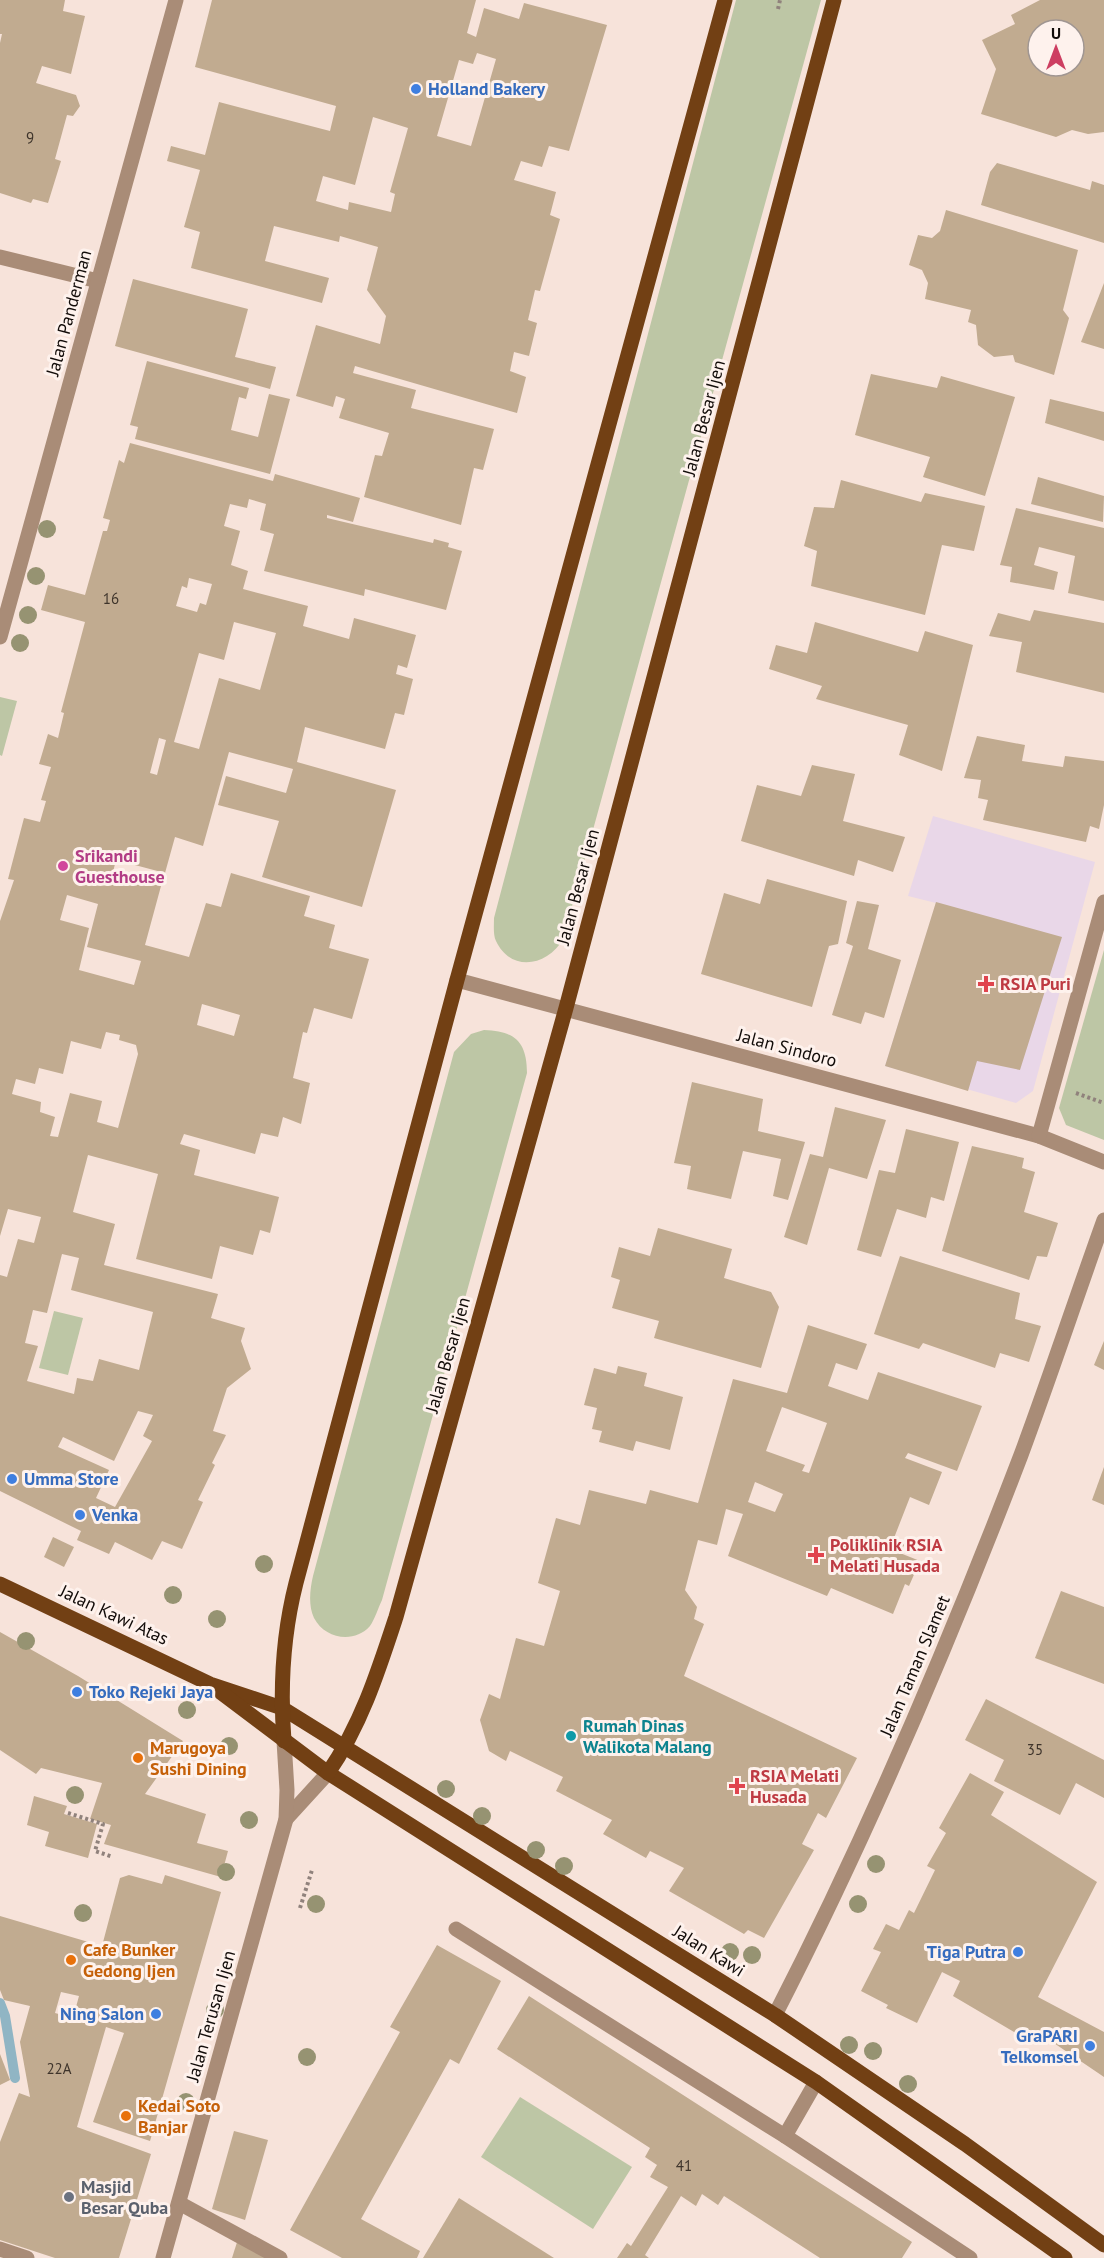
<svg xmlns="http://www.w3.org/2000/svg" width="1104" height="2258" font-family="'PT Sans',sans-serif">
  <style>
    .medical { fill: #e9d7e8 }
    .green { fill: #bdc6a5 }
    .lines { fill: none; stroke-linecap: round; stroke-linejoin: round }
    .stream { stroke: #90b5c4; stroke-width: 10 }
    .building { fill: #c1ab90; fill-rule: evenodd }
    .path { stroke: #90827c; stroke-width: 4; stroke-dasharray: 3 3; stroke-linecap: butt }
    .service { stroke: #a98c77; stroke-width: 15 }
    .minor { stroke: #a98c77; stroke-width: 15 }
    .tertiary { stroke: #a98c77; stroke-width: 15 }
    .primary { stroke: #724014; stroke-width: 15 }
    .tree { fill: #969372 }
    .shop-dot { fill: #3f7fe0; stroke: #fef2ed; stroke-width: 2 }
    .hotel-dot { fill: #d1479c; stroke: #fef2ed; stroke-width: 2 }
    .health-dot { fill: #e0444e; stroke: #fef2ed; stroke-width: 2 }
    .culture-dot { fill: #0f9aa8; stroke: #fef2ed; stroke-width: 2 }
    .food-dot { fill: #e8710a; stroke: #fef2ed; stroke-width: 2 }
    .worship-dot { fill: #6b7280; stroke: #fef2ed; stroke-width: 2 }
    .labels { text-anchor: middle; stroke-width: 6; stroke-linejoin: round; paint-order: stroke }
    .number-label { font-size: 15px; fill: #3e342b }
    .shop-label { font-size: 18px; font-weight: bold; fill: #366cbe; stroke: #fef2ed; text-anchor: start }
    .street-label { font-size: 18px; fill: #120c09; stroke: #fef2ed }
    .hotel-label { font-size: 18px; font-weight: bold; fill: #b23c85; stroke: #fef2ed; text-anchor: start }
    .health-label { font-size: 18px; font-weight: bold; fill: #be3a42; stroke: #fef2ed; text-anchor: start }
    .culture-label { font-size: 18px; font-weight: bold; fill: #0d838f; stroke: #fef2ed; text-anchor: start }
    .food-label { font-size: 18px; font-weight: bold; fill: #c56008; stroke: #fef2ed; text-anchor: start }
    .worship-label { font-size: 18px; font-weight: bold; fill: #5b616d; stroke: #fef2ed; text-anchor: start }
  </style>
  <rect width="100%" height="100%" fill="#f7e3da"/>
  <polygon class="medical" points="933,816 1095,862 1033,1091 1016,1103 885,1066 936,903 908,896"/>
  <g class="green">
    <path d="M736,0H821L563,939C548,966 511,973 496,941C493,935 494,925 494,918Z"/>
    <polygon points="0,697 17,701 2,756 0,755"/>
    <polygon points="1104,950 1104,1140 1066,1125 1059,1108"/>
    <path d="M484,1030C514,1031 527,1041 527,1073L382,1600C378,1608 375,1619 370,1626C354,1644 325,1639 314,1618C308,1605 310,1589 313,1576L454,1052L471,1034Z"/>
    <polygon points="54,1311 83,1318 68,1375 39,1368"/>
    <polygon points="520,2097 632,2167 593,2229 481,2157"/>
  </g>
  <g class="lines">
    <polyline class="stream" points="0,2003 5,2016 15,2078"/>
  </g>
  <g class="building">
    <polygon points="0,0 65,0 63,11 85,16 71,74 42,66 36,83 76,95 80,106 73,116 67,115 55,159 61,161 48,203 33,199 31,203 0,193 0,43 2,34 0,34"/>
    <path d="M212,0H476L467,33L476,37L484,8L519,19L524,3L607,25L569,151L549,146L542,167L521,161L514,180L556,192L550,215L560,219L540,291L535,290L528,320L537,323L529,356L514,352L510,371L526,377L517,413L355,366L353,373L416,390L411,408L494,429L483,470L474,468L461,525L364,497L375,455L382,456L389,433L339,418L345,399L336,396L333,407L296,396L316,325L380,344L386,316L367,290L378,247L340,236L339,242L274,226L265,261L329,278L322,303L191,268L200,232L184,227L200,170L167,161L171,146L205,155L219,102L330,131L336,106L195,67ZM477,53L496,59L471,146L437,136L459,60L473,64ZM373,117L408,128L390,192L395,194L391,212L349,202L348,210L316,201L323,176L355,185Z"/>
    <path d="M1040,0H1104V132L1088,134L1072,130L1056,137L981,114L996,69L982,40L1015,24L1011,15ZM1038,30H1074V66H1038Z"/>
    <polygon points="997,163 1090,190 1092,181 1104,185 1104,243 981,205 990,172"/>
    <polygon points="946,210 1078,250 1063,310 1069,318 1054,375 1015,362 1013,355 994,357 978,345 976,325 968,322 971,310 925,299 928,283 922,270 909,265 918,235 932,238 940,231"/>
    <polygon points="133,279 248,309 235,357 276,367 270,389 115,346"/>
    <polygon points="1104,283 1104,349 1081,342"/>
    <polygon points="147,361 249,388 246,399 239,397 231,430 258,437 269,394 290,399 270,474 135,439 138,427 130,425"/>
    <polygon points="871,374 937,388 941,376 1015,397 985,496 923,477 930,457 855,435"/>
    <polygon points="1050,399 1104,412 1104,441 1045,423"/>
    <path d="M130,443L273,481L275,474L360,498L353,522L327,515V518L433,543L434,539L449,543L448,547L462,551L446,610L365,589L364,596L264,571L274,534L260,530L266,504L249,499L247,508L230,504L224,526L240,531L231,565L248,571L243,589L308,606L303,626L349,639L354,618L416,635L407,668L398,665L396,674L413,679L404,715L395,713L385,749L305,727L297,762L396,790L362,907L262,877L279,821L218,805L226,776L286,793L293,769L229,752L203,846L175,837L165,873L116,860L113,872L161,886L145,945L189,957L206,903L221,907L231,873L310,896L304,916L335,925L329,948L369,959L352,1019L314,1008L307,1033L303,1032L293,1078L310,1083L301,1124L283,1117L278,1137L261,1133L255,1154L184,1134L180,1144L200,1150L194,1175L279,1197L270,1233L260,1230L253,1255L220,1246L212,1279L136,1259L158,1174L88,1155L73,1212L115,1224L104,1265L218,1294L211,1318L245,1328L241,1341L251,1369L227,1388L213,1431L226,1435L212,1463L215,1465L198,1500L203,1502L182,1549L162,1541L152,1560L115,1542L109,1554L77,1540L81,1531L0,1491V1275L7,1277L18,1239L34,1243L41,1217L8,1209L0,1236V921L14,880L8,879L24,818L40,822L46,801L41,800L51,767L39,764L48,734L58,738L64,713L61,712L85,622L41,610L48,585L85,595L103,531H107L110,520L103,518L119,460L124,463ZM189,578L212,584L206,605L200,603L197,612L176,606L182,586L187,588ZM234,622L276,633L260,690L219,678L199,749L174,742L199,653L224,660ZM159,738L166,740L157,775L150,773ZM67,895L98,904L87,947L141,961L134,985L79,970L89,928L60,920ZM202,1004L240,1015L234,1036L197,1025ZM106,1032L120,1035L119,1040L136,1045L138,1054L118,1128L97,1122L102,1101L70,1093L58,1137L50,1136L55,1117L40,1112L41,1102L12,1094L16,1079L35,1084L39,1068L63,1074L71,1041L101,1049ZM62,1254L79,1258L71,1290L153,1312L139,1370L99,1359L93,1381L77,1378L74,1394L27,1381L38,1346L25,1343L33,1310L47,1313ZM138,1411L153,1415L143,1436L152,1441L115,1507L96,1498L109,1470L58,1447L63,1437L114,1461Z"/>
    <polygon points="1038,477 1104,496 1103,522 1031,504"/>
    <polygon points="841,480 921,502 925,493 985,506 974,551 942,545 925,615 811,586 817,551 804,546 814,507 834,508"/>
    <polygon points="1016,508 1104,528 1104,601 1068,593 1075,556 1039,547 1034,565 1058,572 1054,590 1010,582 1012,567 1000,565"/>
    <polygon points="1034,610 1104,623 1104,693 1016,672 1022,642 989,636 998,613 1030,621"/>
    <polygon points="815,622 918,652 925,631 973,645 942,771 899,755 908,725 816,699 822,686 769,669 776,645 807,653"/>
    <polygon points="977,736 1025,745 1022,761 1063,767 1065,756 1104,761 1104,805 1099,829 1090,826 1086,842 983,820 988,800 978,798 981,780 964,778"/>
    <polygon points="812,765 855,774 843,821 905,837 893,872 858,860 854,876 741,841 757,785 801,796"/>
    <polygon points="767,879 847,901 838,944 829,946 812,1007 701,974 724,893 760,904"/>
    <polygon points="857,901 879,905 868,949 901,960 884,1018 865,1012 861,1024 832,1015 853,946 846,943"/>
    <polygon points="936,902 1062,937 1020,1070 977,1061 968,1091 885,1066"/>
    <polygon points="692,1082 763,1099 758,1131 805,1142 788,1200 773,1196 781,1159 743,1151 731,1199 687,1189 691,1166 674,1163"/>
    <polygon points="835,1107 886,1120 867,1179 829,1168 807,1245 784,1237 810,1154 823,1157"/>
    <polygon points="906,1129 959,1142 944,1201 931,1197 926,1218 897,1209 881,1257 857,1250 879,1170 895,1173"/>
    <polygon points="972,1146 1024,1158 1022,1168 1035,1172 1024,1212 1058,1223 1047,1257 1037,1256 1029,1280 942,1251"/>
    <polygon points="658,1228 732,1249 724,1278 771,1292 779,1307 761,1368 654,1338 659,1321 612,1308 620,1280 611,1277 619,1247 650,1256"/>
    <polygon points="900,1256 1020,1293 1015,1319 1041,1326 1029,1362 1000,1353 995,1368 923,1343 919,1349 874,1334"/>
    <path d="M808,1325L867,1344L857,1370L836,1363L828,1386L868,1400L878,1372L982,1406L957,1471L908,1453L905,1458L942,1472L929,1505L910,1497L894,1538L905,1543L900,1553L920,1561L909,1586L905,1584L893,1614L831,1588L827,1596L728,1556L743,1514L726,1509L717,1545L698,1540L685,1590L697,1607L694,1619L704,1624L684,1676L857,1758L826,1818L818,1813L802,1844L814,1850L764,1938L748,1930L744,1934L669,1891L684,1868L650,1851L646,1858L603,1834L612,1820L556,1791L563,1777L510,1751L506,1761L489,1751L480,1720L489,1694L500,1699L516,1638L544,1646L560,1591L538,1583L556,1518L580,1525L589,1490L646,1504L650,1490L698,1503L733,1379L787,1393ZM782,1407L827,1423L809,1473L802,1471L805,1465L766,1451ZM755,1482L783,1494L775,1512L748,1502Z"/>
    <polygon points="1104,1341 1104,1370 1094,1365"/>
    <polygon points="618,1366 647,1373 644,1386 683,1397 670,1450 636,1441 633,1451 599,1442 602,1431 592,1429 597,1408 584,1405 594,1368 616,1374"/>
    <polygon points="1104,1467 1104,1505 1092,1500"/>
    <polygon points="53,1537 74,1547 64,1567 44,1557"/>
    <polygon points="1061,1591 1104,1607 1104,1684 1035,1658"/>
    <polygon points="0,1632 78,1676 183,1741 145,1794 206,1814 197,1843 228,1851 221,1877 104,1844 111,1825 90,1819 102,1783 41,1768 36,1774 0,1750"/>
    <polygon points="986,1699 1104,1760 1104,1798 1076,1783 1060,1815 994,1781 1004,1760 965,1740"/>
    <polygon points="970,1773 1004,1792 991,1815 1097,1882 1038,1997 1104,2032 1104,2077 1045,2037 1031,2042 953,1996 960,1981 942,1972 917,2023 886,2008 888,2005 861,1991 881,1952 873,1949 886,1924 899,1930 909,1910 914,1913 935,1870 927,1866 946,1833 939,1828"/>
    <polygon points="34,1796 67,1806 64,1814 97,1824 88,1858 45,1846 49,1832 27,1825"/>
    <path d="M129,1875L162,1884L165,1875L221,1892L150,2141L93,2122L124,2033L106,2027L77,2127L151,2154L119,2258H55L0,2240V2142L19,2093L30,2097L20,2042L30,2006L4,2000L0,1990V1916L102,1946L120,1878ZM61,1992L79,1996L73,2018L55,2013Z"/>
    <polygon points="437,1945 501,1981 459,2064 450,2059 361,2219 420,2251 417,2258 342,2258 290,2230 400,2032 390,2027"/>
    <polygon points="529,1996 912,2242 902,2258 820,2258 724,2196 718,2205 702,2194 696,2206 681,2196 645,2255 649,2258 617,2258 627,2243 631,2246 668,2187 650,2177 657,2165 645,2157 650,2148 497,2049"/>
    <polygon points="0,2054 10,2080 0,2085"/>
    <polygon points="234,2131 268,2140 245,2220 212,2209"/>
    <polygon points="459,2198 554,2258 423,2258"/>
    <polygon points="238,2239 273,2258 232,2258"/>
  </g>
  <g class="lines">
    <g class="path">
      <polyline points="778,9 780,0"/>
      <polyline points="1076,1093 1104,1103"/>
      <polyline points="68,1813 103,1824 95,1851 113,1857"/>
      <polyline points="300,1908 312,1870"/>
    </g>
    <g class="service">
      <polyline points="456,1929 785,2136"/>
      <polyline points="816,2082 785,2136 970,2258"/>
    </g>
    <g class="minor">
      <polyline points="0,257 98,281"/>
      <polyline points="0,637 176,0"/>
      <polyline points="457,980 1039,1136 1104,1162"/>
      <polyline points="1039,1136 1104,902"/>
      <path d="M775,2015C868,1834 948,1646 1021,1455C1050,1377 1076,1298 1104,1220"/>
      <polyline points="179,2203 280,2258"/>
      <polyline points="0,2249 27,2258"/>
    </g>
    <g class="tertiary">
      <polyline points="286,1819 328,1773"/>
      <polyline points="163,2258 286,1819 287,1790 284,1741"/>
    </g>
    <g class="primary">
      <polyline points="0,1584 210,1684 282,1708 775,2015 965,2144 1104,2245"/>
      <polyline points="219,1691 328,1773 816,2082 1065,2258"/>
      <path d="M284,1741C280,1689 283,1634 296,1583L457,980L725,0"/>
      <path d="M328,1773C361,1725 378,1672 396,1617L566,1008L834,0"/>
    </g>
  </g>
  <g class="tree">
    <circle cx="47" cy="529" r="9"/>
    <circle cx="36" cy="576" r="9"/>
    <circle cx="28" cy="615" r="9"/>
    <circle cx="20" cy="643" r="9"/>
    <circle cx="264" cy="1564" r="9"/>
    <circle cx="173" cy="1595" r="9"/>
    <circle cx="217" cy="1619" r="9"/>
    <circle cx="26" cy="1641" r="9"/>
    <circle cx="187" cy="1710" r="9"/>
    <circle cx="229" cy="1746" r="9"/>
    <circle cx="446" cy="1789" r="9"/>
    <circle cx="75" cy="1795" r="9"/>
    <circle cx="482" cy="1816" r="9"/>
    <circle cx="249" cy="1820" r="9"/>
    <circle cx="536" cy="1850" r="9"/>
    <circle cx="876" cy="1864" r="9"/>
    <circle cx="564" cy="1866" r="9"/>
    <circle cx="226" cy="1872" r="9"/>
    <circle cx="316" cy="1904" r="9"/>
    <circle cx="858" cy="1904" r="9"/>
    <circle cx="83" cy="1913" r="9"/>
    <circle cx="730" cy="1952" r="9"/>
    <circle cx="752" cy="1955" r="9"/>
    <circle cx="215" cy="2010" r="9"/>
    <circle cx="849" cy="2045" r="9"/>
    <circle cx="873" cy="2051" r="9"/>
    <circle cx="307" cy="2057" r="9"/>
    <circle cx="908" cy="2084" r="9"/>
    <circle cx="186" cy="2102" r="9"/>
  </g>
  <g class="shop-dot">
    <circle cx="416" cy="89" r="6"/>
    <circle cx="12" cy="1479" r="6"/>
    <circle cx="80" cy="1515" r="6"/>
    <circle cx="77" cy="1692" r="6"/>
    <circle cx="1018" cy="1952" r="6"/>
    <circle cx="156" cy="2014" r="6"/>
    <circle cx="1090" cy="2046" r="6"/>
  </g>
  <circle class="hotel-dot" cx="63" cy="866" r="6"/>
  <g class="health-dot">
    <path d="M983 975h6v6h6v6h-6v6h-6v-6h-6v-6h6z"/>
    <path d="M813 1546h6v6h6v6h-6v6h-6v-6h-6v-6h6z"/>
    <path d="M734 1777h6v6h6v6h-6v6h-6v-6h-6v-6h6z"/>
  </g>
  <circle class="culture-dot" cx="571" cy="1736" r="6"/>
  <g class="food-dot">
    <circle cx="138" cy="1758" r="6"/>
    <circle cx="71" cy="1960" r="6"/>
    <circle cx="126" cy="2116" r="6"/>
  </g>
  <circle class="worship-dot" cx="69" cy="2197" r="6"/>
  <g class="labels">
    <g class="number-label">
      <text x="30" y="143">9</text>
      <text x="111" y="604">16</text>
      <text x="1035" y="1755">35</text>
      <text x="59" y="2074">22A</text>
      <text x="684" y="2171">41</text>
    </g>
    <g class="shop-label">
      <text x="428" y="95">Holland Bakery</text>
      <text x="24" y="1485">Umma Store</text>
      <text x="92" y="1521">Venka</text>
      <text x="89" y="1698">Toko Rejeki Jaya</text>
      <text x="1006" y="1958" text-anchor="end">Tiga Putra</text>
      <text x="144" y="2020" text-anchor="end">Ning Salon</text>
      <text x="1078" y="2042" text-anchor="end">GraPARI<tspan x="1078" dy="21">Telkomsel</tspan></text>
    </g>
    <g class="street-label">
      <text transform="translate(69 313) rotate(-75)" y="6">Jalan Panderman</text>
      <text transform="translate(704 418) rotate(-75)" y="6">Jalan Besar Ijen</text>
      <text transform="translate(578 887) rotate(-75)" y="6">Jalan Besar Ijen</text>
      <text transform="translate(787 1048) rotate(15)" y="6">Jalan Sindoro</text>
      <text transform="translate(448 1355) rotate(-74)" y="6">Jalan Besar Ijen</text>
      <text transform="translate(114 1615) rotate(25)" y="6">Jalan Kawi Atas</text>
      <text transform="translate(915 1666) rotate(-67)" y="6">Jalan Taman Slamet</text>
      <text transform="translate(709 1951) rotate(32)" y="6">Jalan Kawi</text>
      <text transform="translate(211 2016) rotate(-74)" y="6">Jalan Terusan Ijen</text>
    </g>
    <g class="hotel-label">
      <text x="75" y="862">Srikandi<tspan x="75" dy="21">Guesthouse</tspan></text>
    </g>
    <g class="health-label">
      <text x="1000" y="990">RSIA Puri</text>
      <text x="830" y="1551">Poliklinik RSIA<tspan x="830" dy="21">Melati Husada</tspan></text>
      <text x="750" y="1782">RSIA Melati<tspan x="750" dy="21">Husada</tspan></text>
    </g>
    <g class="culture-label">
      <text x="583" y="1732">Rumah Dinas<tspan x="583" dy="21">Walikota Malang</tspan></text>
    </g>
    <g class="food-label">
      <text x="150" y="1754">Marugoya<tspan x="150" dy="21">Sushi Dining</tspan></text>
      <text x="83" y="1956">Cafe Bunker<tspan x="83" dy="21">Gedong Ijen</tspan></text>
      <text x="138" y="2112">Kedai Soto<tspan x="138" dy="21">Banjar</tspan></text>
    </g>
    <g class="worship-label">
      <text x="81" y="2193">Masjid<tspan x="81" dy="21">Besar Quba</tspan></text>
    </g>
  </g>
  <g transform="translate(1056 48)"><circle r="28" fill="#fef2ed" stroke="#a09692" stroke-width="1.5"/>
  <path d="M0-4.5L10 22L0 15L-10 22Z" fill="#cd3e61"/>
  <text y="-9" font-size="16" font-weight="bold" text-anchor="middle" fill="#120c09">U</text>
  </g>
</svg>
